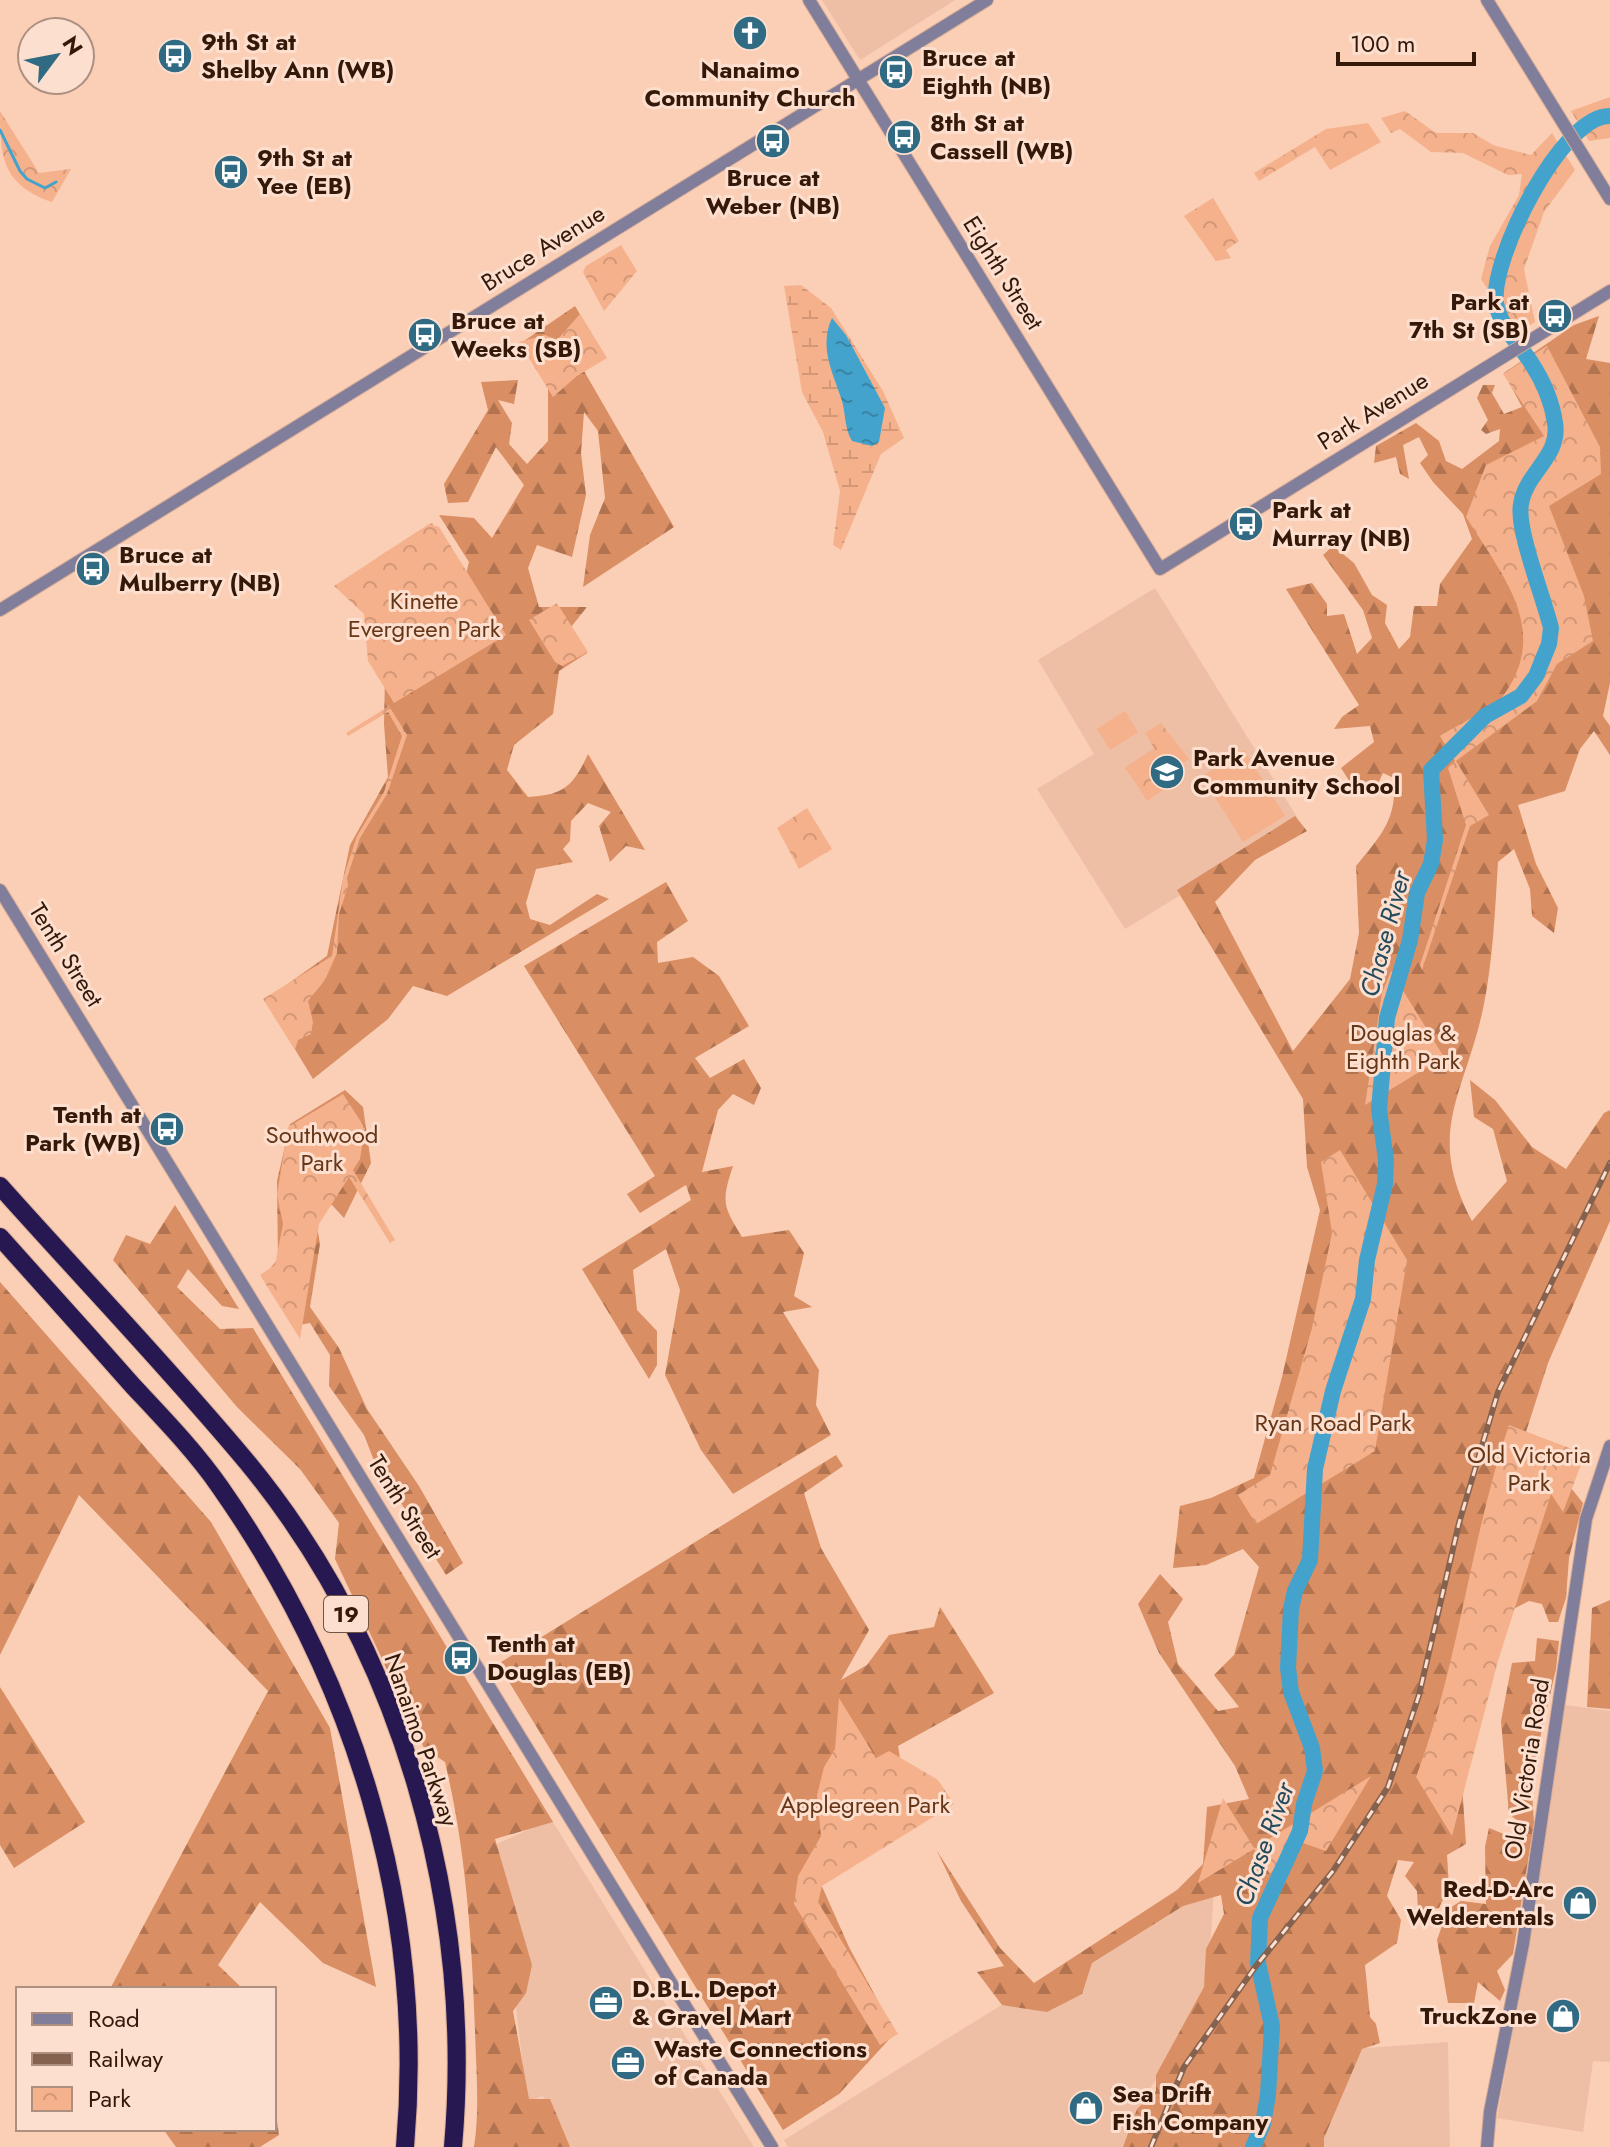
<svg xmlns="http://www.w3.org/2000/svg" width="1610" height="2147" font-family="Jost,sans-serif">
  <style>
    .built { fill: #eebea5 }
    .grass { fill: #f5b18b }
    .forest { fill: url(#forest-firs) }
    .wetland { fill: url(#wetland-marsh) }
    .park { fill: url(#park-crowns) }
    .water { fill: url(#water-ripples) }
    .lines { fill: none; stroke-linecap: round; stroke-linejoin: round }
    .stream { stroke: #43a3cd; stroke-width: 3 }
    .river { stroke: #43a3cd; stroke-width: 16 }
    .minor-casing { stroke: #d7ad97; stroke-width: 14 }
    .highway-casing { stroke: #d7ad97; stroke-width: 20 }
    .minor { stroke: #817e9c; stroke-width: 12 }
    .highway { stroke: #271852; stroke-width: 18 }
    .rail-casing { stroke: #84624f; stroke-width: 6 }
    .rail { stroke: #fddfcf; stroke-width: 3; stroke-dasharray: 9; stroke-linecap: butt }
    .labels { text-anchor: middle; stroke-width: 6; stroke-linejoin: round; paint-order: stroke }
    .shield { fill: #fddfcf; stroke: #705444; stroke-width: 2 }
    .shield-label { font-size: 22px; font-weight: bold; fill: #341909 }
    .poi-label { font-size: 24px; font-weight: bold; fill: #341909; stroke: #fddfcf; text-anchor: start }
    .street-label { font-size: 24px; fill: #341909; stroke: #fddfcf }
    .park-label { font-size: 24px; fill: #673617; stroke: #fddfcf }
    .water-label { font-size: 26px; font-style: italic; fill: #234b5e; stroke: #fddfcf }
  </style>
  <defs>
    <pattern id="forest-firs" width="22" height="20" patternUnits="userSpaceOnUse" patternTransform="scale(2)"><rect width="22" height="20" fill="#d98e63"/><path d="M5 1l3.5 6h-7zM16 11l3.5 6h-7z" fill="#b17350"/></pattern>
    <pattern id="wetland-marsh" width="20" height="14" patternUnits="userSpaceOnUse" patternTransform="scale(2)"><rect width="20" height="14" fill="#f5b18b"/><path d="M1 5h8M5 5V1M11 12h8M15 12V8" fill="none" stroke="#d39877"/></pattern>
    <pattern id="park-crowns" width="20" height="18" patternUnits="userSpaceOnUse" patternTransform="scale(2)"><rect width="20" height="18" fill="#f5b18b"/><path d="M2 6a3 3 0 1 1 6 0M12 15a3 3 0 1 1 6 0" fill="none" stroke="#d39877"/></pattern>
    <pattern id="water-ripples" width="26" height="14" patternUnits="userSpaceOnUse" patternTransform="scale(2)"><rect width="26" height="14" fill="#43a3cd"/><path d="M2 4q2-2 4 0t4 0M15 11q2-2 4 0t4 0" fill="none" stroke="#3984a5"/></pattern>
  </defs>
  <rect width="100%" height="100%" fill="#fbceb6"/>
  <g class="built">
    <polygon points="822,0 955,0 860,60"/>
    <polygon points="1155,588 1300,822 1125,929 1037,789 1094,754 1038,660"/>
    <polygon points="1565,1705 1610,1711 1610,2062 1593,2061 1583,2132 1497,2118 1530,1938"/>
    <polygon points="551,1819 754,2147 557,2147 543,2096 527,2102 497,1844"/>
    <polygon points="1198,1883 1214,1887 1208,1981 1201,2003 1143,2101 1125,2147 788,2147 784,2140"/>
    <polygon points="1448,2042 1450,2147 1314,2147 1339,2050"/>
  </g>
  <g class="grass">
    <polygon points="1125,711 1138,732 1110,750 1097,729"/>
    <polygon points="1154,748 1164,763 1135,782 1125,768"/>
    <polygon points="1244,750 1285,816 1243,842 1202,776"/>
  </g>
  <g class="forest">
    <path d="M575,306L605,356L584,371L674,527L583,587L590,535L605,498L598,431L584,412L581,453L586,495L572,557L537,545L528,568L539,607H587L571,627L587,653L559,671L553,714L514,745L507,770L528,797C563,795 573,787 588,754L645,850L626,846L610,862L599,826L611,812L588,803L571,821L570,841L563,849L573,862L536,869L526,903L530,919L550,925L597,894L609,899L447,996L413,986L388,1019L313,1079L265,1000L327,956L350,845L388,777L384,724L385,676L363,610L377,558L432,523L452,563L458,605L469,562L439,515L474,518L492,538L524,485L496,447L468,502L448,503L444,484L488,410L481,382L518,380L514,404L498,400L512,423L509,444L527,464L548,441V388L524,341Z"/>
    <path d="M1599,316L1586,359L1610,363V683L1603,716L1610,726V755L1594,731L1580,749L1565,791L1518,805L1536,864L1558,908L1554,933L1532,916L1530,889L1514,849L1498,862C1495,911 1493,961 1483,1009C1464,1096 1425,1132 1472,1221L1507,1181L1493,1129L1474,1117L1470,1080L1495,1100L1532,1147L1566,1169L1604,1113L1610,1110V1221L1548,1363L1526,1432L1583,1503L1569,1558L1566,1598L1558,1622H1549L1542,1604L1529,1601L1498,1617L1462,1784L1466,1844L1447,1855L1449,1887L1439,1908L1418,1911L1417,1891L1405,1876L1414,1862L1398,1860L1387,1896L1401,1920L1397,1943L1365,1965L1370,2017L1376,2024L1380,2043L1362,2049L1324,2138V2147H1123L1137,2109L1156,2091V2075L1204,1987L1206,1949L1224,1914L1221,1895L1183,1906L1092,1963L1082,1994L1047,2012L1002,2005L977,1972L1004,1966L961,1901L937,1851L1000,1948L1034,1983L1177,1890L1203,1864L1207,1807L1249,1799L1235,1766L1159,1653L1138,1604L1160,1574L1183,1599L1168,1622L1178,1664L1218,1711L1239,1707L1214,1675L1234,1655L1259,1567L1243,1549L1206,1565L1173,1568L1180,1506L1211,1498L1254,1478L1282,1377L1320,1210L1307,1167L1303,1099L1177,890L1295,816L1307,831L1255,860L1215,902L1293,1051L1350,979L1359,933L1356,866C1381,835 1397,820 1394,778L1383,773L1375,790L1359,796L1341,768L1374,742L1370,726L1334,729L1342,717L1359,705L1286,589L1312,583L1327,604V616L1344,614L1357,654L1372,638L1363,610L1323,555L1333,546L1354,563L1372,595L1387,605L1385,623L1399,649L1410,637L1414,606H1437L1440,584L1472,539L1463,514L1433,482L1420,463L1428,455L1419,437L1403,445L1409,479L1400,474L1396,457L1374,463L1376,446L1416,423L1439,441L1446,461L1462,469L1499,441L1500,429L1486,434L1481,430L1488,420L1477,398L1483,385H1495L1492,393L1504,414L1522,407L1504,373L1574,325Z"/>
    <path d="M666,882L688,921L657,942L658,963L693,957L719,976L749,1026L695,1058L710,1078L744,1059L761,1088L754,1105L733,1094L718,1110L702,1172L733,1166C721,1202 723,1206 742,1237L789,1230L804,1253L794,1296L812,1307L783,1312L819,1370L816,1405L831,1435L733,1494L701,1450L665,1375L680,1290L666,1249L633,1270L637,1310L657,1331V1365L649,1379L582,1269L691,1200L686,1185L640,1213L627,1194L655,1176L524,966Z"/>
    <polygon points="345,1090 363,1107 371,1163 344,1218 332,1205 314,1209 320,1244 310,1307 339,1348 367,1409 419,1486 463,1563 446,1575 373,1458 364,1435 329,1386 330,1355 310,1323 294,1326 263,1277 278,1259 277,1181 290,1124"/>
    <path d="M175,1205L239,1309L222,1306L188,1269L177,1287L220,1329L253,1328L553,1822L495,1839L532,1965L526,1993L513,2011L529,2099H550L570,2147H474C480,2109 476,2069 475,2031C472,1940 466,1850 445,1762L424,1748L335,1559L339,1523L300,1469L237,1407L113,1260L126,1235L150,1244Z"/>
    <polygon points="0,1282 211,1522 330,1728 376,1987 323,1963 260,1902 218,1965 243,1989 110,1989 268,1691 79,1495 0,1655"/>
    <polygon points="836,1455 843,1466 804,1493 821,1548 869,1630 841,1680 867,1665 889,1635 934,1627 940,1607 994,1693 898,1746 905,1790 820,1882 849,1947 895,2033 839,2094 783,2130 498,1664"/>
    <polygon points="1610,1600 1610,1709 1587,1707 1592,1608"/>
    <polygon points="1537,1638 1559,1641 1556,1669 1531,1777 1534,1823 1513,1954 1497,1971 1505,1990 1500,2001 1478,1982 1474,2003 1448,2003 1437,1940 1448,1909 1461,1901 1486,1904 1485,1847 1489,1828 1516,1839 1522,1824 1509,1814 1501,1721 1512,1663 1535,1661"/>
    <polygon points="0,1687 85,1822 14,1868 0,1845"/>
    <polygon points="274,2098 279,2135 260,2147 176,2147 163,2129 274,2129"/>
  </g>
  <polygon class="wetland" points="801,285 831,308 883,391 904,438 881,454 841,550 833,545 840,491 823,432 802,392 784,286"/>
  <g class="park">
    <polygon points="1610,97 1610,138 1589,141 1571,111"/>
    <path d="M0,111L39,173L71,169L52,202C3,185 0,158 0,111Z"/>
    <polygon points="1405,111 1436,133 1473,133 1493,145 1531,155 1552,133 1575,170 1544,212 1524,269 1535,322 1516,334 1481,279 1490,246 1519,195 1522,174 1508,175 1463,153 1431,152 1400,129 1391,133 1381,118"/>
    <polygon points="1368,123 1381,142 1330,170 1315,147 1259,181 1254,173 1326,129"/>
    <polygon points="1213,198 1239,241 1226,250 1231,258 1216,261 1184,216"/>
    <polygon points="621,245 637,271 604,311 583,272 586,266"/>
    <polygon points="580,314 607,358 577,376 553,397 519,342 545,335 557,340"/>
    <path d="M1547,346L1600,447L1601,474L1549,506L1584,596L1593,641L1557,664L1537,701L1456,761L1489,815L1470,826L1422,970L1420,965L1466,825L1448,768L1455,761L1440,736C1455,726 1493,709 1503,696C1552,630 1501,574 1466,517L1486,465L1544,436L1503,374Z"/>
    <polygon points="429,524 439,527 506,635 394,703 368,661 364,614 334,586"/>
    <polygon points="557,603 588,652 562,666 555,662 529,620"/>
    <polygon points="389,706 407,735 387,794 360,838 347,878 348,886 339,914 337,953 325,980 308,1001 313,1022 311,1034 298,1040 295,1050 263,999 332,956 343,878 357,836 384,792 402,736 388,712 348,736 346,733"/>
    <polygon points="1161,723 1189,759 1176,767 1182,778 1147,801 1135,782 1163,763 1145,733"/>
    <polygon points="807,808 832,849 799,869 777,828"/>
    <polygon points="1391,971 1444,1057 1365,1105 1382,993"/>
    <polygon points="343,1094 365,1128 360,1159 353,1170 395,1240 390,1243 349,1177 319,1224 300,1339 260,1275 275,1265 283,1224 277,1195 288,1127"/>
    <polygon points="1340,1150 1407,1260 1375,1451 1256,1524 1238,1495 1270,1475 1312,1328 1332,1233 1321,1162"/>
    <path d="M1509,1425L1585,1454L1563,1512L1551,1494L1498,1661L1452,1836L1416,1777C1459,1664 1470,1540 1509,1425Z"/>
    <polygon points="839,1698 876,1758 889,1751 938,1780 954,1804 822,1886 818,1902 898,2034 880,2045 794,1904 798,1876 821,1836 817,1795 824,1767 835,1749"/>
    <polygon points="1371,1776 1326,1851 1297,1841 1270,1874 1254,1849 1198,1883 1223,1798 1254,1848"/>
  </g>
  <path class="water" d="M832,318L846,335L885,408L879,442L872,446L852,441C844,428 846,412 841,398C832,370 819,347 832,318Z"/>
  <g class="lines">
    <polyline class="stream" points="0,130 20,171 27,179 45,188 56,182"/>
    <path class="river" d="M1253,2147L1263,2124L1268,2095L1272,2026L1258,1963L1260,1918L1300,1831L1304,1804L1315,1771L1312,1748L1291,1692L1288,1668L1291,1609L1295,1591L1310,1560L1315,1469L1333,1391L1363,1299L1367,1260L1385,1184L1386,1160L1379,1109L1387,1018L1410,940L1417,893L1431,864L1435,840L1431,770L1485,716L1521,696L1536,676L1549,644L1551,628C1544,598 1516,529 1521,504C1526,472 1561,456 1555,423C1552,401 1542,379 1530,361C1518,343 1500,326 1496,303C1490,260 1561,115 1610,116"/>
    <g class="minor-casing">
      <g id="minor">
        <polyline points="809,0 1160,569 1610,291"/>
        <polyline points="1487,0 1610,199"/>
        <polyline points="0,610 987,0"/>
        <polyline points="0,890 772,2147"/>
        <polyline points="1487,2147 1490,2112 1523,1944 1586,1519 1610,1446"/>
      </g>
    </g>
    <g class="highway-casing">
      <g id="highway">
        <path d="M0,1186C82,1278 168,1367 247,1462C402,1650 474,1906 453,2147"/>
        <path d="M0,1237C45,1287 89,1336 133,1386C163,1418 195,1451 220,1487C355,1680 426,1910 405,2147"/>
      </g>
    </g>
    <use href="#minor" class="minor"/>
    <use href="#highway" class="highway"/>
    <g class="rail-casing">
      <polyline id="rail" points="1151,2147 1184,2067 1256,1966 1333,1871 1388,1787 1419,1695 1459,1523 1498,1392 1610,1163"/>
    </g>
    <use href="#rail" class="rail"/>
  </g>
  <defs>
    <g id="church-disc" transform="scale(1.8)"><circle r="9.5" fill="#316a83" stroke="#fddfcf"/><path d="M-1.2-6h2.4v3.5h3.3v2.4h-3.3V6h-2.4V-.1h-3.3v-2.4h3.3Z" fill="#fff"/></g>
    <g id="bus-disc" transform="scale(1.8)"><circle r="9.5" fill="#316a83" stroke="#fddfcf"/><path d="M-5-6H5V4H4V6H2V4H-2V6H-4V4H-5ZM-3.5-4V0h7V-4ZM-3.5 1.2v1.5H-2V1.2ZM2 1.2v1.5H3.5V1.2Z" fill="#fff"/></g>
    <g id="school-disc" transform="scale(1.8)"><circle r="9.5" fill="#316a83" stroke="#fddfcf"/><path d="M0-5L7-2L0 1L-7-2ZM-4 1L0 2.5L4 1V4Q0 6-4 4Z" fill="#fff"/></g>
    <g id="shop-disc" transform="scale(1.8)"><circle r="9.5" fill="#316a83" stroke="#fddfcf"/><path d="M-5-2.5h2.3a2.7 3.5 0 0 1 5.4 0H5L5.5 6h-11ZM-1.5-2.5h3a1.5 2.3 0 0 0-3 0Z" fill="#fff"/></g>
    <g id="office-disc" transform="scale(1.8)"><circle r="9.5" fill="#316a83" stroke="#fddfcf"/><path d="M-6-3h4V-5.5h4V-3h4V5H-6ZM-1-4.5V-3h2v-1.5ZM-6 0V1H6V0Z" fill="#fff"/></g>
  </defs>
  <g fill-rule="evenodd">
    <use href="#church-disc" x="750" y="33"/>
    <use href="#bus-disc" x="175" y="56"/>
    <use href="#bus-disc" x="896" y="72"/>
    <use href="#bus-disc" x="904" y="137"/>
    <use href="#bus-disc" x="773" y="141"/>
    <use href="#bus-disc" x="231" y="172"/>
    <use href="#bus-disc" x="1555" y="316"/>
    <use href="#bus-disc" x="425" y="335"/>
    <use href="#bus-disc" x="1246" y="524"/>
    <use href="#bus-disc" x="93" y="569"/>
    <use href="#school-disc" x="1167" y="772"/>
    <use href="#bus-disc" x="167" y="1129"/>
    <use href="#bus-disc" x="461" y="1658"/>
    <use href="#shop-disc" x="1580" y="1903"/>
    <use href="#office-disc" x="606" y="2003"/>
    <use href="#shop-disc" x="1563" y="2016"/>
    <use href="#office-disc" x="628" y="2063"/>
    <use href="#shop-disc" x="1086" y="2108"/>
  </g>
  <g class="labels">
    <rect class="shield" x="324" y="1596" width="44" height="36" rx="6"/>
    <g class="shield-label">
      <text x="346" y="1622">19</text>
    </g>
    <g class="poi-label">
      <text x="201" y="50">9th St at<tspan x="201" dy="28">Shelby Ann (WB)</tspan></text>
      <text x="922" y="66">Bruce at<tspan x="922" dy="28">Eighth (NB)</tspan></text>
      <text x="750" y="78" text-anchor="middle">Nanaimo<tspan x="750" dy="28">Community Church</tspan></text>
      <text x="930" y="131">8th St at<tspan x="930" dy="28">Cassell (WB)</tspan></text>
      <text x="257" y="166">9th St at<tspan x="257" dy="28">Yee (EB)</tspan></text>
      <text x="773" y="186" text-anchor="middle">Bruce at<tspan x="773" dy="28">Weber (NB)</tspan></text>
      <text x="1529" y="310" text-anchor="end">Park at<tspan x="1529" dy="28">7th St (SB)</tspan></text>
      <text x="451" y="329">Bruce at<tspan x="451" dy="28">Weeks (SB)</tspan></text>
      <text x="1272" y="518">Park at<tspan x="1272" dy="28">Murray (NB)</tspan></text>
      <text x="119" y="563">Bruce at<tspan x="119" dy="28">Mulberry (NB)</tspan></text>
      <text x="1193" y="766">Park Avenue<tspan x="1193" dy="28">Community School</tspan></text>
      <text x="141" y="1123" text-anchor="end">Tenth at<tspan x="141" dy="28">Park (WB)</tspan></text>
      <text x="487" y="1652">Tenth at<tspan x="487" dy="28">Douglas (EB)</tspan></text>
      <text x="1554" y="1897" text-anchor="end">Red-D-Arc<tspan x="1554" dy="28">Welderentals</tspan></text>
      <text x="632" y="1997">D.B.L. Depot<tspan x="632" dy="28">&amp; Gravel Mart</tspan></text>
      <text x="1537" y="2024" text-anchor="end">TruckZone</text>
      <text x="654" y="2057">Waste Connections<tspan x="654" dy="28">of Canada</tspan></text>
      <text x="1112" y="2102">Sea Drift<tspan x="1112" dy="28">Fish Company</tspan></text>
    </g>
    <g class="street-label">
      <text transform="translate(543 248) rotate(-32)" y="8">Bruce Avenue</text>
      <text transform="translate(1003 273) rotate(58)" y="8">Eighth Street</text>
      <text transform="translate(1373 411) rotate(-32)" y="8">Park Avenue</text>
      <text transform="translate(66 955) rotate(58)" y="8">Tenth Street</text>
      <text transform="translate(405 1507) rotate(58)" y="8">Tenth Street</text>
      <text transform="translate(421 1740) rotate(71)" y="8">Nanaimo Parkway</text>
      <text transform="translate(1527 1769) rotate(-81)" y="8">Old Victoria Road</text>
    </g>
    <g class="park-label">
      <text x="424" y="609">Kinette<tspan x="424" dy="28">Evergreen Park</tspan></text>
      <text x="1403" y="1041">Douglas &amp;<tspan x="1403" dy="28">Eighth Park</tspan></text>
      <text x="322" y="1143">Southwood<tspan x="322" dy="28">Park</tspan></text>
      <text x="1333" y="1431">Ryan Road Park</text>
      <text x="1529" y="1463">Old Victoria<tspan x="1529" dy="28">Park</tspan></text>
      <text x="865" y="1813">Applegreen Park</text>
    </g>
    <g class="water-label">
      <text transform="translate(1385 934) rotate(-75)" y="9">Chase River</text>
      <text transform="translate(1264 1844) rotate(-70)" y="9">Chase River</text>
    </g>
  </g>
  <rect x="16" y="1987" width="260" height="144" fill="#fddfcf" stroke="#ad9080" stroke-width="2"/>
  <rect x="32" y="2013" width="40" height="12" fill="#817e9c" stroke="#ad9080" stroke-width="2"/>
  <text x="88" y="2027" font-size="24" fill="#341909">Road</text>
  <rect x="32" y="2053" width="40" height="12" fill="#84624f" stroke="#ad9080" stroke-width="2"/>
  <text x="88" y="2067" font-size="24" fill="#341909">Railway</text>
  <rect x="32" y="2087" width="40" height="24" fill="url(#park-crowns)" stroke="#ad9080" stroke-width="2"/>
  <text x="88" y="2107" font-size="24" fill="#341909">Park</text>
  <g transform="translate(56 56) rotate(58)"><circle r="38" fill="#fddfcf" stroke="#ad9080" stroke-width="2"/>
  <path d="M0-6L14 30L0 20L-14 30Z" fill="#316a83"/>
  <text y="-12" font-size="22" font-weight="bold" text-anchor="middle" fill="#341909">N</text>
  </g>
  <path d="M1338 52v12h136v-12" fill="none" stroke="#341909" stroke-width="4"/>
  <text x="1350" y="52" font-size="24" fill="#341909" stroke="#fddfcf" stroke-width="6" paint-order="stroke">100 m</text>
</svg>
